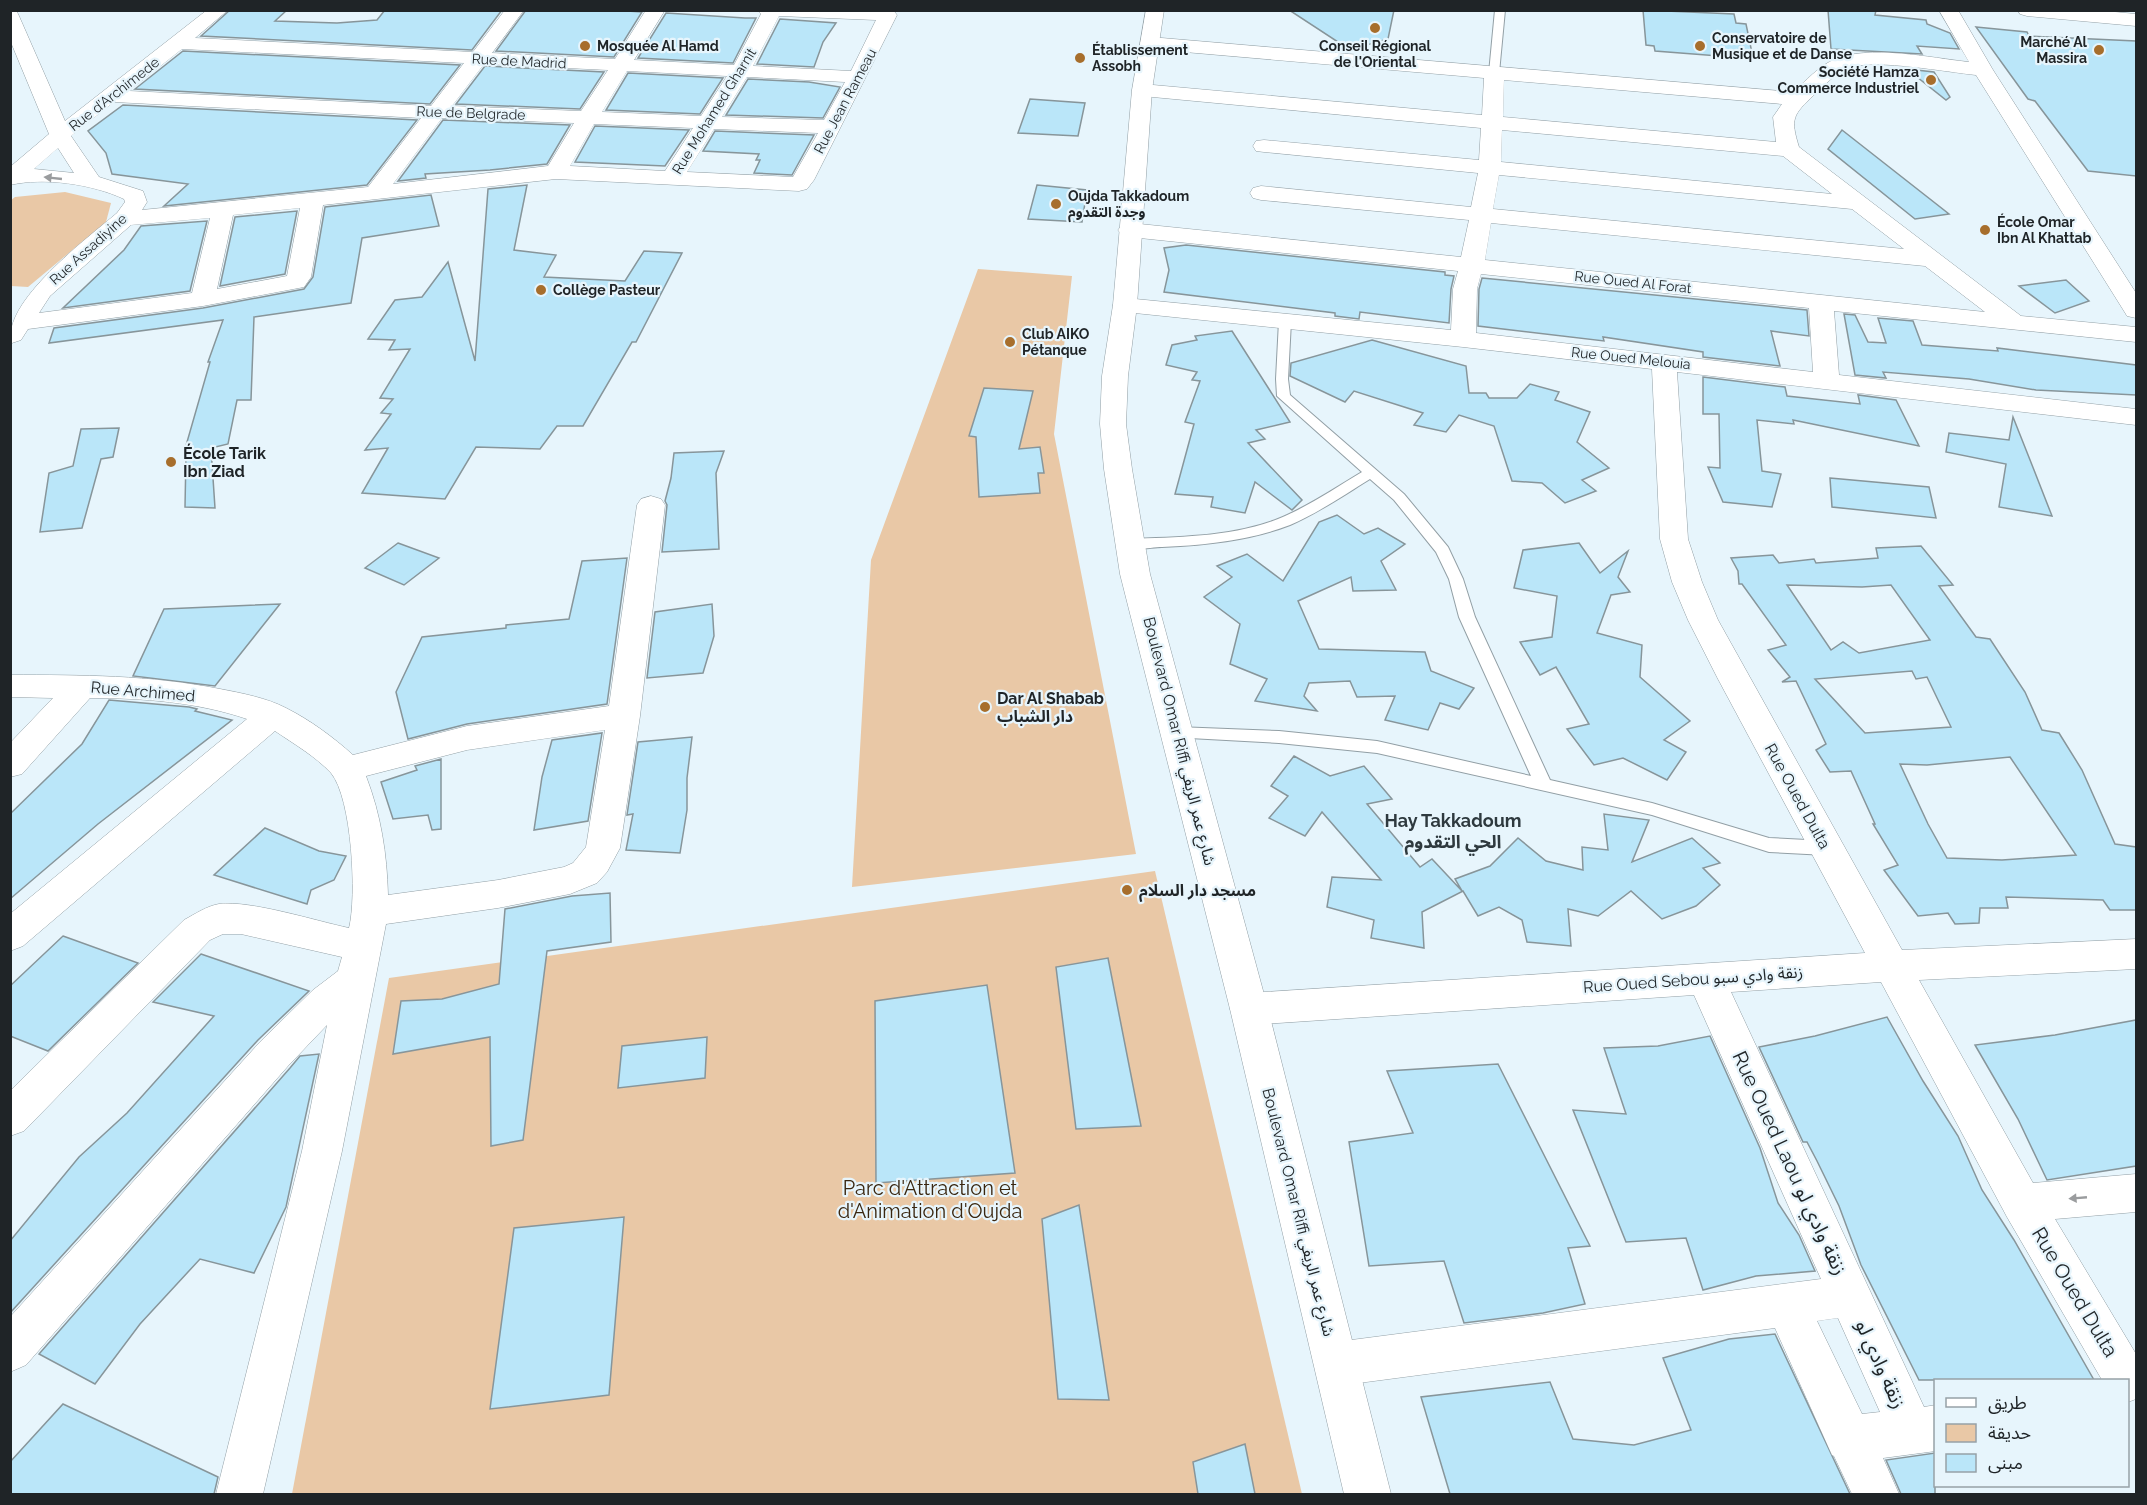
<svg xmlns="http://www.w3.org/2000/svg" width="2147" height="1505" font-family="Raleway,'Noto Sans Arabic',sans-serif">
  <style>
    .green { fill: #e9c8a6 }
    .building { fill: #bae6f9; stroke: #87959a; stroke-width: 1.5; fill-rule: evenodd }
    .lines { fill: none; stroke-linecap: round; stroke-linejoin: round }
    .lane-casing { stroke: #929fa5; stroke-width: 2 }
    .street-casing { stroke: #929fa5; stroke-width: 1 }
    .secondary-casing { stroke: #929fa5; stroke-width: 1 }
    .primary-casing { stroke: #929fa5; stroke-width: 1 }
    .lane { fill: #fff; fill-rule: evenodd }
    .street { fill: #fff; fill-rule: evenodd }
    .secondary { fill: #fff; fill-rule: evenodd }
    .primary { fill: #fff; fill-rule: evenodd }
    .oneway { fill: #9a9c9e }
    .poi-dot { fill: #a76e2c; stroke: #e7f5fc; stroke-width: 2 }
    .labels { text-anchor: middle; stroke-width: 4.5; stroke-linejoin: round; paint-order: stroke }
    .far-poi-label { font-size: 14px; font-weight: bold; fill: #1f2427; stroke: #e7f5fc; text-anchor: start }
    .far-street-label { font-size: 14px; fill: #1f2427; stroke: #e7f5fc }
    .poi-label { font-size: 16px; font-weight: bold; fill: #1f2427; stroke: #e7f5fc; text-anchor: start }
    .street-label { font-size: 16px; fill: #1f2427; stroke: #e7f5fc }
    .neighbourhood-label { font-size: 18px; font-weight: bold; fill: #2e393e; stroke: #e7f5fc }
    .near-street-label { font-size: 20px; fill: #1f2427; stroke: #e7f5fc }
    .near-park-label { font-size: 20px; fill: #3a260f; stroke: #e7f5fc }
  </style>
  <rect width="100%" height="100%" fill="#e7f5fc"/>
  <g class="green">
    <polygon points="65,192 111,203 106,222 28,287 11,286 10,201 15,197"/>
    <polygon points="978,269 1072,276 1054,434 1136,854 852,887 871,560"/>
    <polygon points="1155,871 1302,1494 292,1494 389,978"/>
  </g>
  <g class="building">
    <polygon points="230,10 287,10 275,21 337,23 377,20 385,10 502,10 472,50 201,36"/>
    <polygon points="526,10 612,10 642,12 614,57 496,51"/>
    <polygon points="1289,10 1394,10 1388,39 1363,46 1341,44"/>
    <polygon points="1643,10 1734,14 1736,23 1746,24 1752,53 1743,52 1744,58 1655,51 1654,46 1646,45"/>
    <polygon points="1828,10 1876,10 1875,15 1926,20 1927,24 1950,33 1959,49 1917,46 1922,54 1831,49"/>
    <polygon points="666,13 745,18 756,18 733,63 638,58"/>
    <polygon points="780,19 836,23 823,42 814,67 757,64"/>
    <polygon points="1976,27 2027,32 2029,36 2136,41 2136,176 2088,171 2035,101 2028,99"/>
    <polygon points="183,51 460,65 430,104 135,89"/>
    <polygon points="485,66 604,72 580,109 456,104"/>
    <polygon points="1907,69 1934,72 1950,97 1946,100"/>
    <polygon points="628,73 723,78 700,114 606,110"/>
    <polygon points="748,79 809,82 840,87 823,118 726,115"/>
    <polygon points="1030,99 1085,103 1078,136 1018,133"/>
    <polygon points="123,105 417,120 367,185 164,206 188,184 112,174 106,153 88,131"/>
    <polygon points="443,120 570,125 547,164 490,170 425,174 426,178 398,181"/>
    <polygon points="595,126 689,130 665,166 575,162"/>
    <polygon points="1842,130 1949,214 1915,219 1828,149"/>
    <polygon points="715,131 814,135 792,175 754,173 760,160 756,160 759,154 703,151"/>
    <polygon points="527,185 514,250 556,255 544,277 625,281 644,251 682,253 636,342 632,342 583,426 557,426 540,449 476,447 445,499 362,493 388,448 365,450 391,414 381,413 393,399 380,398 410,349 389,350 395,340 368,339 395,300 422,297 448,262 475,361 488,189"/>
    <polygon points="1037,185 1087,190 1082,222 1028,219"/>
    <polygon points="431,195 439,226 362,238 351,303 254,317 251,400 237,400 228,444 211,448 215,508 185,507 186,455 183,456 210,362 208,362 223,320 49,343 54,328 203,308 304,289 313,277 325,207"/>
    <polygon points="297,211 285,274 220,286 235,217"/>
    <polygon points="207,221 190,291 63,308 124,250 141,226"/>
    <polygon points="1186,245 1445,272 1445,275 1454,276 1451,289 1449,323 1360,312 1359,319 1335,316 1335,313 1164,292 1169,270 1164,248"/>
    <polygon points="1482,278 1807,310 1809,336 1771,331 1780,366 1703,357 1703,352 1603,337 1604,341 1478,326 1479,289"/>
    <polygon points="2066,280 2089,301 2055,313 2019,286"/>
    <polygon points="1844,314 1855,315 1868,342 1886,343 1878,318 1913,321 1922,345 1998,351 1997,348 2136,365 2136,395 2036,390 1969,379 1883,372 1886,378 1855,375"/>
    <polygon points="1232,331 1290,422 1256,430 1265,439 1248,443 1302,500 1292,510 1255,482 1245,513 1211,507 1213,497 1175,494 1194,424 1185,422 1200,381 1192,380 1197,372 1166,365 1172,345 1197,340 1195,336"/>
    <polygon points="1372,340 1466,366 1469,393 1486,393 1489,398 1517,398 1530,384 1559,392 1555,400 1590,412 1577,442 1609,468 1582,480 1596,491 1565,503 1542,483 1512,481 1494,426 1459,415 1446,432 1414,425 1423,413 1354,391 1345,402 1290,376 1291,363"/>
    <polygon points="1703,377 1785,387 1787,396 1860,404 1858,395 1896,400 1919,446 1793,420 1794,424 1757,420 1762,471 1781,474 1772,507 1723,502 1708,467 1720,468 1719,414 1703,414"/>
    <polygon points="984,388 1033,391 1019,449 1040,447 1044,473 1038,473 1040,493 979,497 976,437 969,436"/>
    <polygon points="2013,417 2034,470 2052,516 1999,507 2006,464 1946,452 1949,433 2009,440"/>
    <polygon points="119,428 113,457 101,459 82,528 40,532 49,473 73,466 81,429"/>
    <polygon points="724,451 716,473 719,549 662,552 667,505 665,501 671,478 674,453"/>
    <polygon points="1830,478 1929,487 1936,518 1832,507"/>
    <polygon points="1337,515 1364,534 1378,528 1405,544 1381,561 1396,590 1353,591 1351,577 1298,601 1319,649 1425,652 1431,671 1474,688 1459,709 1440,703 1428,730 1385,720 1395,696 1357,697 1350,681 1309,683 1304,696 1317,711 1255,701 1267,679 1230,664 1240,624 1204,597 1232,577 1217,566 1247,554 1283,581 1319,522"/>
    <polygon points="398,543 439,558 404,585 365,568"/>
    <polygon points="1579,543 1600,573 1628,551 1618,577 1630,592 1611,595 1597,633 1642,645 1640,677 1690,721 1664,740 1686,752 1667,780 1623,758 1594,765 1567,729 1589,724 1556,667 1540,675 1520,642 1552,637 1557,596 1514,588 1523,550"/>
    <path d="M1921,546L1953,585L1939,586L1976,637L1990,639L2025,692L2042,730L2059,733L2082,770L2115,844L2136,847V910H2110L2103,900L2006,897L2008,908H1980L1979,923L1955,924L1948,913L1918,916L1884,870L1898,865L1873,824H1875L1851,771L1830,772L1816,750L1826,744L1796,681L1782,682L1790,677L1768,650L1786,645L1742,584H1739L1738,571L1731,558L1773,555L1779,563L1814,559L1816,563L1878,558L1876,548ZM1787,585L1862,587L1891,585L1930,640L1859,653L1843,642L1831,650ZM1912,671L1916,679L1927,677L1951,727L1865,733L1815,679ZM2010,757L2076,855L2002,860L1947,858L1928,824L1900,764L1927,765Z"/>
    <polygon points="627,558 607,704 467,724 408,739 396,692 422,637 506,628 506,625 569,619 582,561"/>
    <polygon points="280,604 215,686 133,676 164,609"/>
    <polygon points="712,604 714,636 703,673 647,678 655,612"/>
    <polygon points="109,700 189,707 197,709 195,711 232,720 98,824 10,899 10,814 82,744"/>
    <polygon points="602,733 588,821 534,830 542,777 552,740"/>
    <polygon points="692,737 687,778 687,810 680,853 626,850 633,814 627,815 638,742"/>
    <polygon points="1294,756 1330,776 1364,766 1392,799 1367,804 1420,867 1432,859 1462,891 1455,879 1490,866 1518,838 1546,861 1583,870 1582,847 1608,850 1604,814 1649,820 1632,862 1692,838 1720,863 1703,868 1720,885 1696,906 1662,919 1631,891 1598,916 1568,909 1571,946 1527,942 1522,920 1499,907 1478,916 1463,891 1422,912 1424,948 1371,938 1374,920 1327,907 1332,877 1381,880 1322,812 1305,836 1269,818 1288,796 1271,786"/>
    <polygon points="441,759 441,829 432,830 428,815 393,819 381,782 417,770 415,766"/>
    <polygon points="265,828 319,851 346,856 334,880 311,890 307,904 214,875"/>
    <polygon points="610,893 611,942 547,951 523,1140 491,1146 490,1037 393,1054 401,1001 442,999 499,984 505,909 572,896"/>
    <polygon points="63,936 138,963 48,1051 10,1036 10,986"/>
    <polygon points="201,954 309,991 258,1040 10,1313 10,1241 79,1157 127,1113 214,1016 153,1002"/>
    <polygon points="1108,958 1141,1126 1076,1129 1056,967"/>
    <polygon points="987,985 1015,1173 876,1183 875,1001"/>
    <polygon points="1887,1017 1923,1081 1958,1136 1982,1190 2014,1240 2094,1380 1919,1380 1861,1265 1839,1206 1817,1161 1807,1142 1803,1142 1759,1047 1815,1036"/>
    <polygon points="2136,1020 2136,1166 2047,1180 2018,1119 1975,1045 2055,1035"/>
    <polygon points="1710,1036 1760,1148 1778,1203 1799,1235 1815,1271 1756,1276 1703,1290 1686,1238 1626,1242 1573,1110 1626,1114 1604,1048 1658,1046"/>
    <polygon points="707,1037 705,1078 618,1088 622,1046"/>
    <polygon points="319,1054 286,1207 254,1273 200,1259 140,1324 95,1384 39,1354 290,1068 300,1056"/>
    <polygon points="1498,1064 1590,1246 1568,1248 1585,1304 1543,1313 1464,1323 1444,1261 1369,1266 1349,1142 1413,1133 1387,1071"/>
    <polygon points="1079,1205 1109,1400 1058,1399 1042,1219"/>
    <polygon points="624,1217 609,1395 490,1409 514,1228"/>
    <polygon points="1775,1334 1850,1494 1450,1494 1421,1397 1550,1382 1573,1439 1634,1445 1691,1430 1663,1358 1729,1339"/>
    <polygon points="63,1404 218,1477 214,1494 10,1494 10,1462"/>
    <polygon points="1245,1444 1255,1494 1198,1494 1193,1462"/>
    <polygon points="1935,1453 1935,1494 1901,1494 1886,1460"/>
  </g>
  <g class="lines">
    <g class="lane-casing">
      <g id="lane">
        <polygon points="1495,10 1505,10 1499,73 1494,76 1489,73"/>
        <path d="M1285,317L1291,321L1288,379L1290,395L1404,494L1448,547L1463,579L1475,617L1550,780L1652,803L1769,838L1826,841L1832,843L1835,848L1832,853L1826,855L1769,852L1652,815L1377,753L1279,743L1171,737L1169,733L1171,729L1177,727L1279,731L1377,741L1531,776L1459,617L1449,579L1436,552L1394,500L1370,479C1344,495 1318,513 1290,525C1249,541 1204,545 1162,547C1151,547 1129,553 1122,544L1129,539C1178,537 1232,537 1278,519C1308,507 1335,488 1362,472L1277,396L1276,379L1279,321Z"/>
      </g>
    </g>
    <g class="street-casing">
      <g id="street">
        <path d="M10,10L17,12L19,16L65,121L207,10H228L195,38L473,52L505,10H524L492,53L615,59L646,10H665L634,60L734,65L761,14L757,10H893L897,15L814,180L807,189L799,191L556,179L323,205L311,277L304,287L203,306L28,329L21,340L12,343C0,303 89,237 117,213L125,202L124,199C92,184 44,177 10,185V167L49,134L10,40ZM779,16L876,20L851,71L753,66ZM182,49L464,63L431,106L129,91ZM484,64L608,70L581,111L452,106ZM627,71L727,76L701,116L602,112ZM747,77L845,82L824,120L722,117ZM114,102L421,118L368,187L142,210L147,202L143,191L99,177L71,136ZM442,118L574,123L548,166L393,184ZM594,124L693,128L665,171L570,166ZM714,129L818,133L793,177L687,172ZM58,148L74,173L34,169ZM300,208L287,276L217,289L233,215ZM210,218L192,293L39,313L50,296L131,225Z"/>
        <path d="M1939,10H1958L1993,70L2136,293V318L2127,316L2124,311L1976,75C1947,72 1877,59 1851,67C1836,72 1825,85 1814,95C1793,115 1790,118 1799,147L2021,316L2136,327V342L1834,311L1839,375L2136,409V425L1677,372L1688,539L1702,582L1718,620L1902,950L2136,939V969L1919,980L2033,1183L2136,1174V1212L2055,1219L2136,1354V1399L2128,1402V1380H2102L2007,1217L1881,982L1731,992L1924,1407L1936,1405V1451L1883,1458L1899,1494H1852L1834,1456L1832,1455L1775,1328L1336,1386L1320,1380L1314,1364L1320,1348L1336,1342L1821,1279L1694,995L1249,1025L1236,1020L1230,1009L1236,998L1249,993L1865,953L1718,679L1688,620L1672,582L1660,539L1652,369L1463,347L1125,312L1116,310L1113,305L1116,300L1125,298L1451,330L1453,289L1458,271L1130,237L1122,235L1118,230L1122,225L1130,223L1461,257L1469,220L1261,200L1253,198L1250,193L1253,188L1261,186L1471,207L1478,173L1264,152L1256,151L1253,146L1256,141L1264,140L1479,160L1481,128L1142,96L1135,94L1132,90L1135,86L1142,84L1482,115L1484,78L1150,49L1143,47L1140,43L1143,39L1150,37L1793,92C1806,81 1818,67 1833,60C1868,44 1931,58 1969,62ZM1504,80L1782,104L1773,117L1776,142L1503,117ZM1502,130L1783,156L1832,194L1501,162ZM1499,175L1852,209L1904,249L1493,209ZM1491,223L1925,266L1985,312L1485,260ZM1481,274L1809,308L1813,372L1476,333L1477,289ZM1838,1318L1880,1412L1862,1414L1817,1321Z"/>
        <path d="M651,496L661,499L665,505L640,716L620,848L607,872L597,883L570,894L498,908L386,924L342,1151L263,1494H216L302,1151L327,1025L288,1066L26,1365L10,1372V1317L260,1042L313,990L338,971L342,957L241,934H223L210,940L24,1131L10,1136V1091L184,920C195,914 207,906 219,904C250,900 316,921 349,928C357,897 352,798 331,773C315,756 294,744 275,731L23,946L10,951V914L247,719C197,702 143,698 90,698L22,774L10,777V743L53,698L10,697V675C81,675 150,675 220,689C241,693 267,698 286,708C310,720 333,737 353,755L467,726L609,706L637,505L641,499ZM605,730L586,847L573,863L564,867L498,880L388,895C387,854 381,815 366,776L467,750Z"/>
      </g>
    </g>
    <g class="secondary-casing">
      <polygon id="secondary" points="1146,10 1164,10 1152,90 1137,305 1128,376 1126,424 1132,469 1150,574 1268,1009 1391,1494 1344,1494 1230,1009 1120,574 1104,469 1100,424 1102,376 1113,305 1132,90"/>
    </g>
    <g class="primary-casing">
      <polygon id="primary" points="2018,10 2094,10 2136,14 2136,26 2027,16 2020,14"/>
    </g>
    <use href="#lane" class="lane"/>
    <use href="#street" class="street"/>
    <use href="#secondary" class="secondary"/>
    <use href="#primary" class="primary"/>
  </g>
  <defs><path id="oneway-solid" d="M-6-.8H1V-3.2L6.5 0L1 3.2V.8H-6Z" transform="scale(1.5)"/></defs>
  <g class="oneway">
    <use href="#oneway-solid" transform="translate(53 178) rotate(-174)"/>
    <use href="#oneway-solid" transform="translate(2078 1198) rotate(175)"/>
  </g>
  <g class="poi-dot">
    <circle cx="1375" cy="28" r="6"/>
    <circle cx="585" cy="46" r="6"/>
    <circle cx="1700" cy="46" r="6"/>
    <circle cx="2099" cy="50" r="6"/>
    <circle cx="1080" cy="58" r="6"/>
    <circle cx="1931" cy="80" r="6"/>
    <circle cx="1056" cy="204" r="6"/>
    <circle cx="1985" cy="230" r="6"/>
    <circle cx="541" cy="290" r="6"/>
    <circle cx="1010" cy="342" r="6"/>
    <circle cx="171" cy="462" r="6"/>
    <circle cx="985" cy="707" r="6"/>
    <circle cx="1127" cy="890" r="6"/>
  </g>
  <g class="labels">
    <g class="far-poi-label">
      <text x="1712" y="43">Conservatoire de<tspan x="1712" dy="16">Musique et de Danse</tspan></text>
      <text x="2087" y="47" text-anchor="end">Marché Al<tspan x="2087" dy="16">Massira</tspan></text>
      <text x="597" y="51">Mosquée Al Hamd</text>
      <text x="1375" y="51" text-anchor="middle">Conseil Régional<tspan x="1375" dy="16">de l'Oriental</tspan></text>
      <text x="1092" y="55">Établissement<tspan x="1092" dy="16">Assobh</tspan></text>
      <text x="1919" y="77" text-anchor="end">Société Hamza<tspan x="1919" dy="16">Commerce Industriel</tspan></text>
      <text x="1068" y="201">Oujda Takkadoum<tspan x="1068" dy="16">وجدة التقدوم</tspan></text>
      <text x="1997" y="227">École Omar<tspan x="1997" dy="16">Ibn Al Khattab</tspan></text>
      <text x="553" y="295">Collège Pasteur</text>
      <text x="1022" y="339">Club AIKO<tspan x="1022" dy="16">Pétanque</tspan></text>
    </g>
    <g class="far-street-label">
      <text transform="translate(519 61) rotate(3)" y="5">Rue de Madrid</text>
      <text transform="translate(114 94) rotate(-38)" y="5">Rue d’Archimede</text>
      <text transform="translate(845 101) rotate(-62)" y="5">Rue Jean Rameau</text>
      <text transform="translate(714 111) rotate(-58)" y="5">Rue Mohamed Gharnit</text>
      <text transform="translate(471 113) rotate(2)" y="5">Rue de Belgrade</text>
      <text transform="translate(88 249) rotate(-42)" y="5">Rue Assadiyine</text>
      <text transform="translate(1633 282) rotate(6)" y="5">Rue Oued Al Forat</text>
      <text transform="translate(1631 358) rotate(6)" y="5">Rue Oued Melouia</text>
    </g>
    <g class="poi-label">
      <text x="183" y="459">École Tarik<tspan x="183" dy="18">Ibn Ziad</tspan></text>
      <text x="997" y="704">Dar Al Shabab<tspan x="997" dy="18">دار الشباب</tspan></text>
      <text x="1139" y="896">مسجد دار السلام</text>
    </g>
    <g class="street-label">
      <text transform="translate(143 691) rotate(5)" y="6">Rue Archimed</text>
      <text transform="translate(1180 741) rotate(76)" y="6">Boulevard Omar Riffi شارع عمر الريفي</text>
      <text transform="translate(1798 796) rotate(61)" y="6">Rue Oued Dulta</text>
      <text transform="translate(1693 979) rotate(-4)" y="6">Rue Oued Sebou زنقة وادي سبو</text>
      <text transform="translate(1299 1212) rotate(76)" y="6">Boulevard Omar Riffi شارع عمر الريفي</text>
    </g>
    <g class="neighbourhood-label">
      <text x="1453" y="827">Hay Takkadoum<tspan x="1453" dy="21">الحي التقدوم</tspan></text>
    </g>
    <g class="near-street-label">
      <text transform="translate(1790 1163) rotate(65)" y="7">Rue Oued Laou زنقة وادي لو</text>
      <text transform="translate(2075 1292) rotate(59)" y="7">Rue Oued Dulta</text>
      <text transform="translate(1881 1364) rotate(66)" y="7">زنقة وادي لو</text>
    </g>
    <g class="near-park-label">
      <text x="930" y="1195">Parc d'Attraction et<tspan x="930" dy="23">d'Animation d'Oujda</tspan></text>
    </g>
  </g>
  <rect width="2147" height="1505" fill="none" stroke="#1f2427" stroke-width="24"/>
  <rect x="1934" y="1379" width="195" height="108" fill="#e7f5fc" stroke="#97a1a7" stroke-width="1.5"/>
  <rect x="1946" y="1398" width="30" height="9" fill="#ffffff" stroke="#97a1a7" stroke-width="1.5"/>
  <text x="1988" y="1409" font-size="18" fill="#1f2427">طريق</text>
  <rect x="1946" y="1424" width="30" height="18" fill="#e9c8a6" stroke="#97a1a7" stroke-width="1.5"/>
  <text x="1988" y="1439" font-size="18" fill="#1f2427">حديقة</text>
  <rect x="1946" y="1454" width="30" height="18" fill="#bae6f9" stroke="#97a1a7" stroke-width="1.5"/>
  <text x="1988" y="1469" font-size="18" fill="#1f2427">مبنى</text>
</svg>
